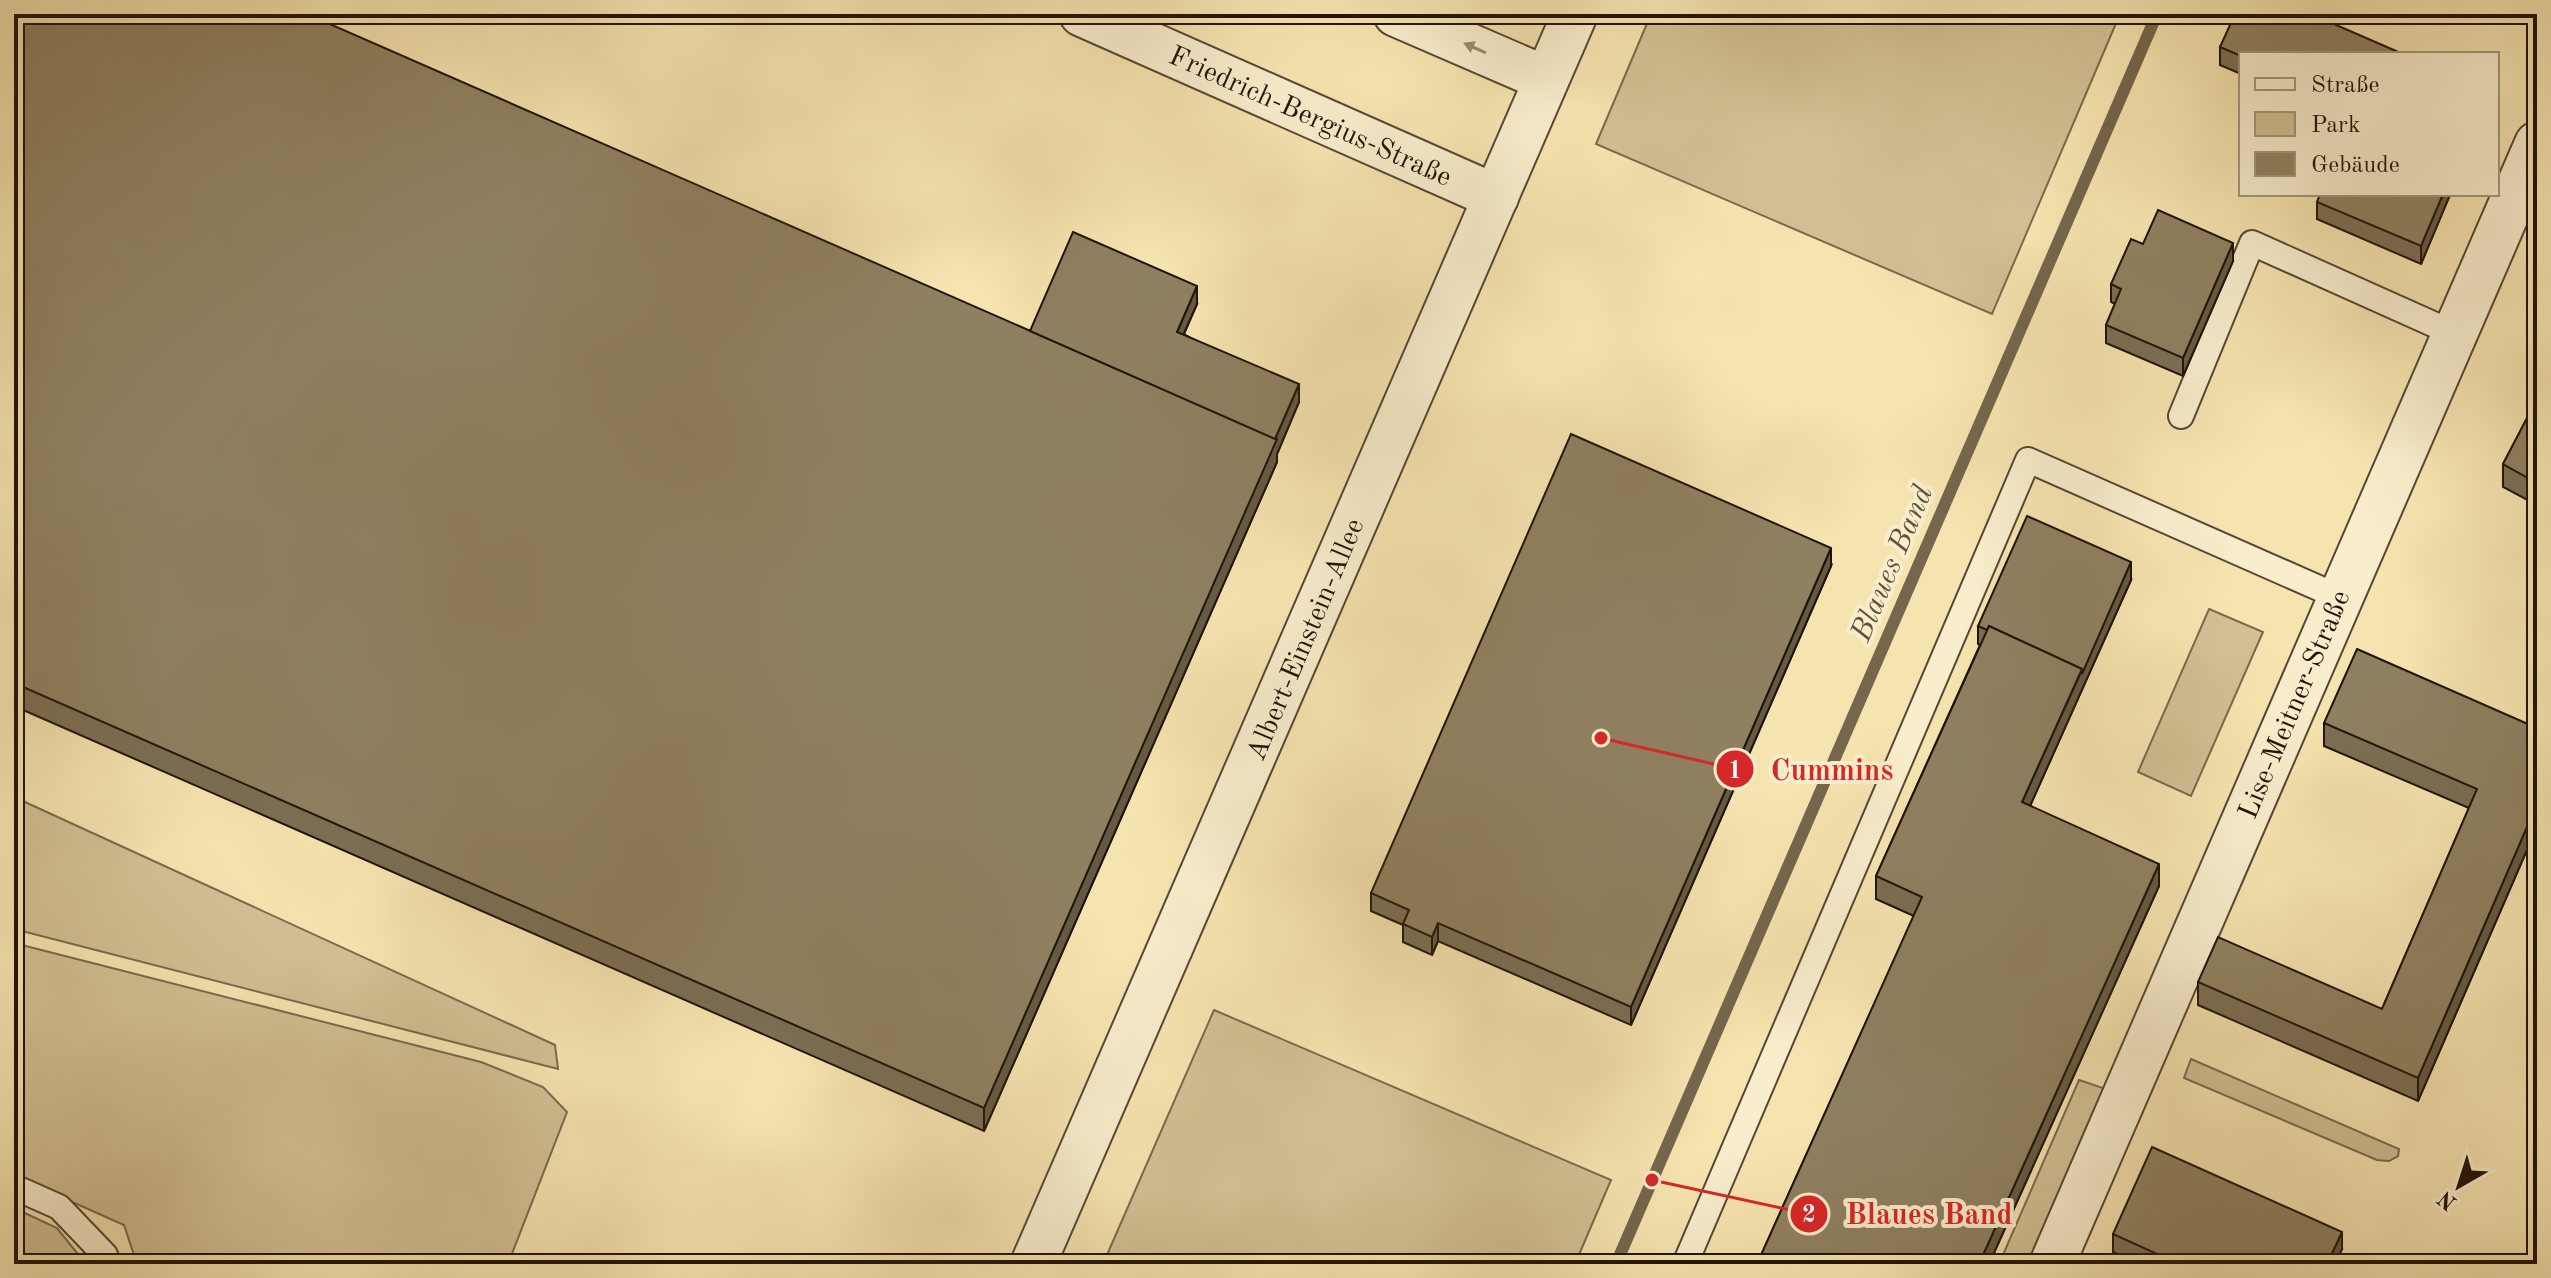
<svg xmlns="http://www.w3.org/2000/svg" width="2551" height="1278" font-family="'Old Standard TT',serif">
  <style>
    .green { fill: #d2c094; stroke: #796a4f; stroke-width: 2 }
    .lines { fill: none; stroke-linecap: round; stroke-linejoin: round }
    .stream { stroke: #75664c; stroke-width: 12 }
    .service-casing { stroke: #564734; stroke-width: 28 }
    .minor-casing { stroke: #564734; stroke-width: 48 }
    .service { stroke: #f9edcc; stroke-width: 24 }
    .minor { stroke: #f9edcc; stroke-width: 44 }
    .wall { fill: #7b6e53; stroke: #20130a; stroke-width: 2 }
    .shaded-wall { fill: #645a43; stroke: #20130a; stroke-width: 2 }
    .building { fill: #8f8060; stroke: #20130a; stroke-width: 2 }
    .oneway { fill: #978b75 }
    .labels { text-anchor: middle; stroke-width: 8; stroke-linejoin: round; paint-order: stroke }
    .street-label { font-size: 28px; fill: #20130a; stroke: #f9edcc }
    .water-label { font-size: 30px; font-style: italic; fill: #5f513b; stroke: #f9edcc }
    .leader { fill: none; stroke: #d62828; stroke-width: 3 }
    .callout-dot { fill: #d62828; stroke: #f9edcc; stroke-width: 3 }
    .mark-label { font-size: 24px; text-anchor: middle; font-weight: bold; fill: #fff }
    .callout-label { font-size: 30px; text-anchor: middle; font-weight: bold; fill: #d62828; stroke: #f9edcc; stroke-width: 8; stroke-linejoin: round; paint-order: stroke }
  </style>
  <rect width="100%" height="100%" fill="#f6e4b0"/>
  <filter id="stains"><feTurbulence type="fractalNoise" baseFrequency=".0025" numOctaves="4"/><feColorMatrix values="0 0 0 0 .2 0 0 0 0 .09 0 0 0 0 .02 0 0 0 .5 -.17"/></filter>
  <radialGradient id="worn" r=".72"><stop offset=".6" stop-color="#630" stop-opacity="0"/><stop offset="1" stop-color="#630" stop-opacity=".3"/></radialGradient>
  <g class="green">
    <polygon points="1651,14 2120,14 1992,314 1596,144"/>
    <polygon points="2209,609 2263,632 2191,796 2138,772"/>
    <polygon points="14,797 555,1045 558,1069 14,929"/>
    <polygon points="14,943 481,1062 543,1087 567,1112 508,1264 137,1264 124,1225 14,1176"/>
    <polygon points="1214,1010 1611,1180 1575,1264 1103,1264"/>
    <polygon points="2191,1059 2399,1149 2398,1156 2389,1161 2377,1160 2184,1078"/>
    <polygon points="2079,1080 2109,1090 2033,1264 1999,1264"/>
    <polygon points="14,1208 57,1228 86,1264 14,1264"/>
  </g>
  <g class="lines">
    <polyline class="stream" points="1616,1264 2157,14"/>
    <g class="service-casing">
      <g id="service">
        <polyline points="2181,416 2252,243 2453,333"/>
        <polyline points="14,1187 59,1207 105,1255 108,1264"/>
        <polyline points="1685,1264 2028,460 2339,597"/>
      </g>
    </g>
    <g class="minor-casing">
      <g id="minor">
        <polyline points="1082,14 1496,197"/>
        <polyline points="1396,14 1546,79"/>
        <polyline points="1033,1264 1575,14"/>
        <polyline points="2052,1264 2537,144"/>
      </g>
    </g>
    <use href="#service" class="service"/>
    <use href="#minor" class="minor"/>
  </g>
  <g class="wall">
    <polygon points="14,14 1030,331 1197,304 1184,334 1299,402 1277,454 1277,462 984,1131 14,706"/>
    <polygon points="2220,47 2241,54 2241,74 2220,65"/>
    <polygon points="2450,194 2421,264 2317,219 2317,202"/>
    <polygon points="2143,244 2233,261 2183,376 2106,343 2106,325 2115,304 2111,302 2111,284"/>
    <polygon points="2537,399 2537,505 2503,487 2503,464"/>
    <polygon points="1831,566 1631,1025 1438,941 1432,955 1403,942 1403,925 1371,911 1371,893"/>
    <polygon points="2131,580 2030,806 2159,886 1989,1264 1757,1264 1914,916 1876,899 1876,876 1980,645 1978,644 1978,626"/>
    <polygon points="2324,723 2537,728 2536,838 2533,836 2418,1101 2198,1005 2198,982 2382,1009 2469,808 2324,746"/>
    <polygon points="2113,1234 2342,1249 2335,1264 2139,1264 2113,1252"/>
  </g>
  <g class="shaded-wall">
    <polygon points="2443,194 2450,194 2450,195 2421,264 2421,246"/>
    <polygon points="2233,243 2233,261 2183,376 2183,358"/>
    <polygon points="1197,286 1197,304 1177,349 1177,332"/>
    <polygon points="1299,384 1299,402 1277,454 1277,462 984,1131 984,1108"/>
    <polygon points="1831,548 1831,566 1631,1025 1631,1007"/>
    <polygon points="2131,562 2131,580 2022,824 2022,802"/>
    <polygon points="2533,813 2533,836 2418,1101 2418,1078"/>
    <polygon points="2159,864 2159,886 1989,1264 1979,1264"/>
    <polygon points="1438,923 1438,941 1432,955 1432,937"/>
    <polygon points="2342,1232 2342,1249 2335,1264 2327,1264"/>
  </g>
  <g class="building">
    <polygon points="14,14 307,14 1277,439 984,1108 14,683"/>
    <polygon points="2235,14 2311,14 2403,54 2241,54 2241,56 2220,47"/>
    <polygon points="2320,194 2443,194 2421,246 2317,202"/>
    <polygon points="2158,210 2233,243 2183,358 2106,325 2121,289 2111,284 2131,239 2143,244"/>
    <polygon points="1073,232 1197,286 1177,332 1299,384 1275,439 1030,331"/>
    <polygon points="2537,399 2537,483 2503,464"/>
    <polygon points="1571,434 1831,548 1631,1007 1438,923 1432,937 1403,924 1409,910 1371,893"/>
    <polygon points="2027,516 2131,562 2082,674 2082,669 1989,626 1987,630 1978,626"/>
    <polygon points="1989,626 2082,669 2022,802 2159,864 1979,1264 1757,1264 1922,897 1876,876"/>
    <polygon points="2357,649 2537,728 2537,814 2536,816 2533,813 2418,1078 2198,982 2218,937 2382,1009 2477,789 2324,723"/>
    <polygon points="2152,1147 2342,1232 2327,1264 2179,1264 2113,1234"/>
  </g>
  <defs><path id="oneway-solid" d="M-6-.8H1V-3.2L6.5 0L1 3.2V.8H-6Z" transform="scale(2)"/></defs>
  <use class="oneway" href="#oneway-solid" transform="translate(1475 48) rotate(-156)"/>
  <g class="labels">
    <g class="street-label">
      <text transform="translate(1311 115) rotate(24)" y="10">Friedrich-Bergius-Straße</text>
      <text transform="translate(1304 639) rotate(-67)" y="10">Albert-Einstein-Allee</text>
      <text transform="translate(2293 704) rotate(-67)" y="10">Lise-Meitner-Straße</text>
    </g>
    <g class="water-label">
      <text transform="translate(1891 563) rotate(-67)" y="10">Blaues Band</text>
    </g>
  </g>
  <path class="leader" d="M1601 738L1735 769M1652 1180L1809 1214"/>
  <g class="callout-dot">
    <circle cx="1601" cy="738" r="8"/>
    <circle cx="1652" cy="1180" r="8"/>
    <circle cx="1735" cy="769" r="20"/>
    <circle cx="1809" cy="1214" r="20"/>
  </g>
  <g class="mark-label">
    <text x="1735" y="778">1</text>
    <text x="1809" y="1222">2</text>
  </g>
  <g class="callout-label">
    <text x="1832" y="780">Cummins</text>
    <text x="1929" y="1224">Blaues Band</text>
  </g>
  <rect width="2551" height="1278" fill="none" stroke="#f6e4b0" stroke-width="48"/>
  <rect x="16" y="16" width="2519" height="1246" fill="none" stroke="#20130a" stroke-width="4"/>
  <rect x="24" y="24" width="2503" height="1230" fill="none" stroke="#20130a" stroke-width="2"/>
  <rect x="2239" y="52" width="260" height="144" fill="#f9edcc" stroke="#a2967e" stroke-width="2"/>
  <rect x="2255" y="78" width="40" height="12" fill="#f9edcc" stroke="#a2967e" stroke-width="2"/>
  <text x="2311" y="92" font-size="24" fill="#20130a">Straße</text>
  <rect x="2255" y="112" width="40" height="24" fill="#d2c094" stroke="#a2967e" stroke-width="2"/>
  <text x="2311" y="132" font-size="24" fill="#20130a">Park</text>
  <rect x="2255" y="152" width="40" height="24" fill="#8f8060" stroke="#a2967e" stroke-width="2"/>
  <text x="2311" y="172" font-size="24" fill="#20130a">Gebäude</text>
  <g transform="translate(2459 1186) rotate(219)" stroke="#f9edcc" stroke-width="6" paint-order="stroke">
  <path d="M0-6L14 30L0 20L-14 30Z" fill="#20130a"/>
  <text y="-12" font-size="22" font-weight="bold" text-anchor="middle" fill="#20130a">N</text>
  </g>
  <rect width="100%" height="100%" filter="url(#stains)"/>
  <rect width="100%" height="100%" fill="url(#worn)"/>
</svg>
